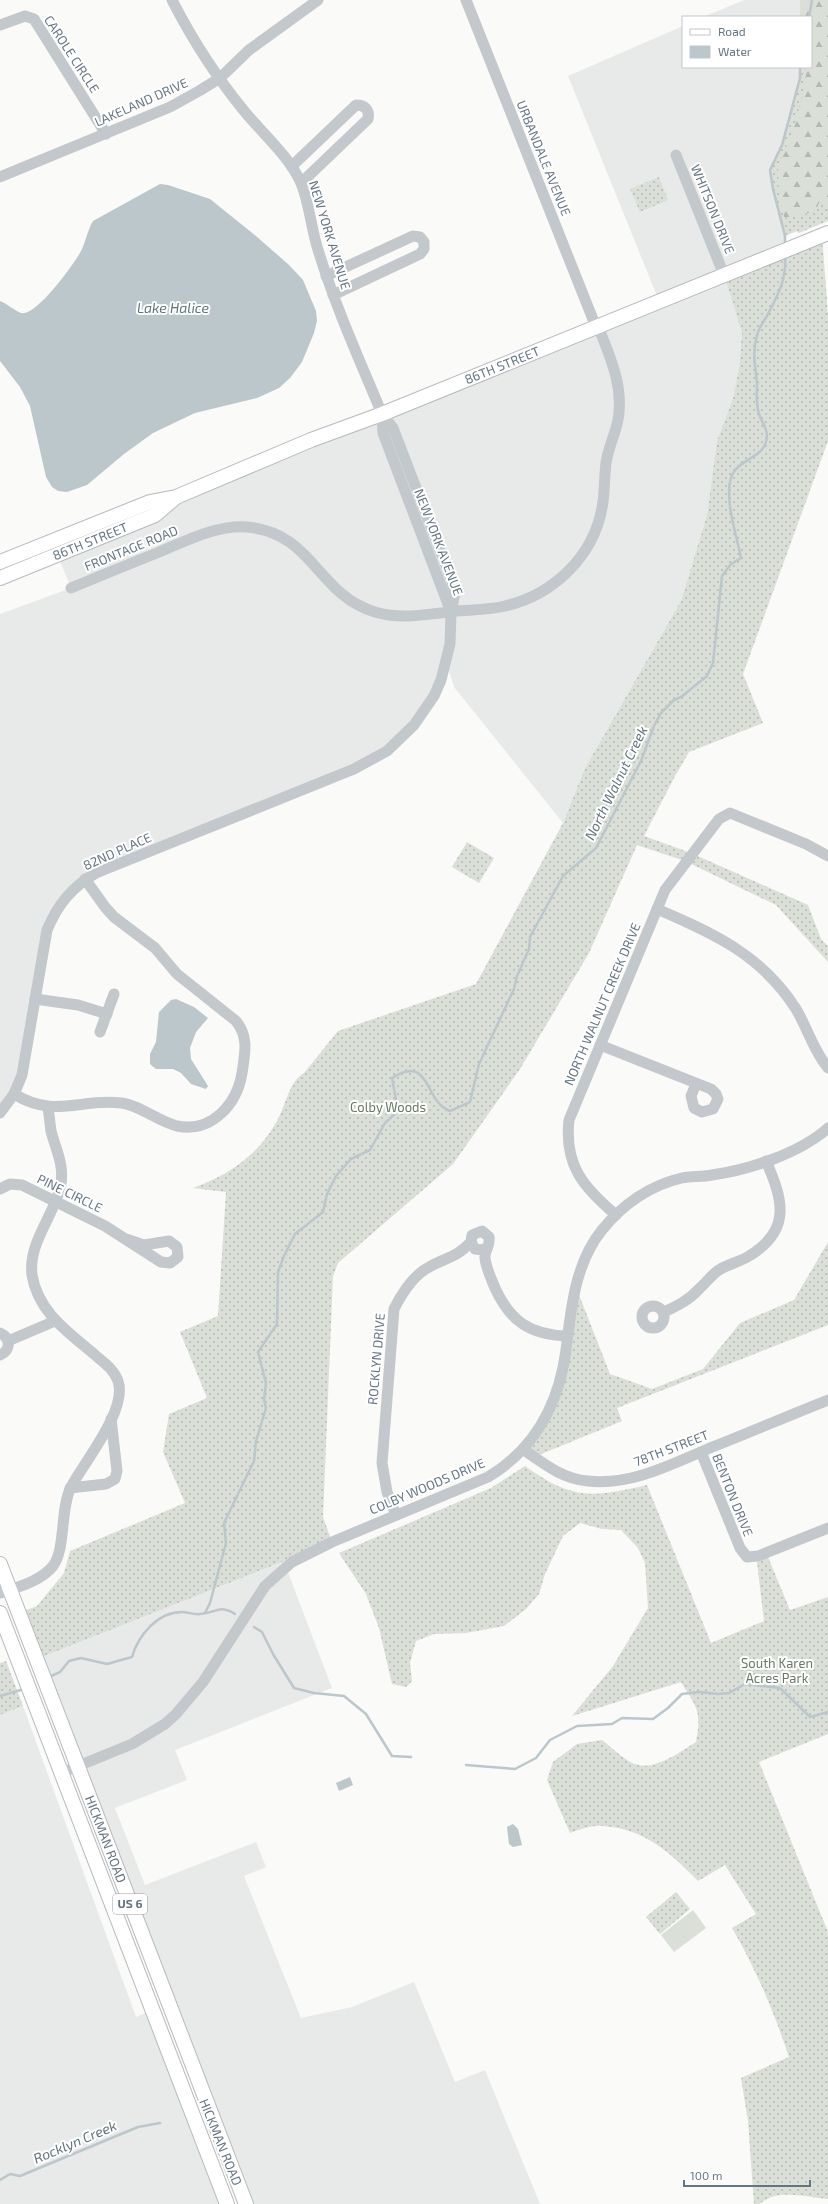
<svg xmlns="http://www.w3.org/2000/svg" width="828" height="2204" font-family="'Exo 2',sans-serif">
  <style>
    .built { fill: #e8e9e9 }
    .grass { fill: url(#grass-dots) }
    .forest { fill: url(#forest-firs) }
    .pitch { fill: #dadfd7 }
    .water { fill: #bbc7cb }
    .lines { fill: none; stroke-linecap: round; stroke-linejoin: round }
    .stream { stroke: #bbc7cb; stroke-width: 2.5 }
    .major-casing { stroke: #b5babe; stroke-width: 16 }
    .minor { stroke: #c3c8cc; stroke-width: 11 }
    .major { stroke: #fff; stroke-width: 14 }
    .labels { text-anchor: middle; stroke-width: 4; stroke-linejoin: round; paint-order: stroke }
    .shield { fill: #fff; stroke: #939fa8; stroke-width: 1 }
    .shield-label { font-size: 12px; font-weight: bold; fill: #657683 }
    .street-label { font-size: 13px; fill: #657683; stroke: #fff }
    .park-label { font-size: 13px; fill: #687a64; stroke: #fff }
    .water-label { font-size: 14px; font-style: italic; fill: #60757c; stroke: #fff }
  </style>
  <defs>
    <pattern id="grass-dots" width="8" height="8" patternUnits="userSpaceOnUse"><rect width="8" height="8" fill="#dadfd7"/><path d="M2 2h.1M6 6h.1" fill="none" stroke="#b4b9b4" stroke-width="1.8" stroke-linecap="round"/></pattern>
    <pattern id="forest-firs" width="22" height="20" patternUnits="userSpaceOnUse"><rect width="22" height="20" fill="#dadfd7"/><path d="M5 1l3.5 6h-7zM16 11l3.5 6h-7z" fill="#b4b9b4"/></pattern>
  </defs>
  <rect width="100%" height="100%" fill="#fafaf8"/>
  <g class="built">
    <polygon points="744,0 812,0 809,17 703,17"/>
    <polygon points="683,26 683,67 800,67 800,78 782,145 770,170 785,236 785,251 724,275 742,333 739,369 733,398 717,441 707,515 681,601 585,768 563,823 454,687 447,663 434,696 387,751 103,870 57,908 25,1062 0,1112 0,614 71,588 57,554 176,497 659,301 568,76"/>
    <polygon points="332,1542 286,1567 332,1688 175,1750 187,1780 115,1808 145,1885 256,1842 266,1867 244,1876 301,2018 352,2007 414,1982 455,2082 485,2070 540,2204 246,2204 37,1659"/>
    <polygon points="23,1706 136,2017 153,2010 227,2204 0,2204 0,1715"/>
  </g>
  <g class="grass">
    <polygon points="828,0 828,221 799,233 797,231 785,236 773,189 770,170 782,145 800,78 800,67 811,67 811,17"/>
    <polygon points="659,177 668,200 640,212 630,189"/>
    <path d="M822,236L828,314V441L743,674L763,723L689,752L674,778L644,836L691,853L808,905L821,939L828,946V962L776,905L685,861L637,845L589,953L520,1069L453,1164L338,1263L333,1276L323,1517L332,1542L37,1659L19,1613L37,1606L64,1573L70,1551L185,1503L163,1452L169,1414L207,1398L180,1332L218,1316L226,1192L193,1188C231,1174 260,1154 279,1117C286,1103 290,1081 304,1073L338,1031L476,984L563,823L585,768L681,601L707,515L717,441L733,398L739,369L742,333L724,275Z"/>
    <polygon points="467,842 494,858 479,883 452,867"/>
    <polygon points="828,1242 828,1325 617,1408 622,1421 534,1457 524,1450 548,1415 576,1287 610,1374 652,1389 703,1369 740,1323 794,1300"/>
    <path d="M525,1466C572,1500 592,1498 647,1485L711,1643L764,1621L757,1562L768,1557L790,1610L828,1597V1734L759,1762L828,1932V2199C807,2197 776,2188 760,2204H754L748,2121L741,2078L789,2057C774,2012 756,1969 732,1928L756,1914L725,1865L698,1881C671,1853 644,1828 602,1826C592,1825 579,1830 570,1833L547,1780L553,1762L577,1744L602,1740C611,1747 620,1756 630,1762C652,1774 678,1753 696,1742C702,1711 697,1708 681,1682L572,1716L613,1666L648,1608L645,1563L638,1548L621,1530L602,1529L580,1523L563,1536L545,1574L539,1594L526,1609L504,1626L466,1633L434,1634L416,1641L410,1663L412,1681L406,1687L392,1684L379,1628L366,1594L339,1553L491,1488Z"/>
    <polygon points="6,1661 23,1706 0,1715 0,1663"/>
    <polygon points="676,1892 690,1909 660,1934 646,1917"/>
  </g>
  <polygon class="forest" points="800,0 828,0 828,208 824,209 823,202 820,201 815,211 791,218 784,217 779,196 778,167 796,122 806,77 805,67 811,67 811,17 800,17"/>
  <polygon class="pitch" points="693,1910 706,1928 674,1952 661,1935"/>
  <g class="water">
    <path d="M160,184L168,185L210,199L256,236L289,265L303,280L316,311L317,321L314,333L302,362L290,378L279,388L257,398L195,413L153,433L124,454L87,485L67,492L58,491L52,487L46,477L30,406L20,387L0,361V301C6,303 17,312 21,313C36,317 73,265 80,253C86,242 87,231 93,221Z"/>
    <polygon points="176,999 194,1007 208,1018 196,1032 190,1048 191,1059 208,1086 206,1089 191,1084 181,1073 173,1069 156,1069 150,1064 150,1054 156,1042 159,1012 171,1000"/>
    <polygon points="350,1777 353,1785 339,1791 336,1783"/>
    <polygon points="513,1824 518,1829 522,1845 513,1847 509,1844 507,1827"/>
  </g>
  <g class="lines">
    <g class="stream">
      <polyline points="809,17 812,0"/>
      <polyline points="785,245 785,236 773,189 770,170 782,145 800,78 800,67"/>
      <path d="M205,1613L210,1603L226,1543L224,1523L254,1461L256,1441L266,1408L264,1400L266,1383L258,1352L277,1324L278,1272L284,1256L295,1234L323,1212L327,1194L336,1176L351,1159L370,1150L385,1123L398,1111L392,1078C431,1053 423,1101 450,1111L470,1102L479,1064L514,989L517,976L529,949L530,937L563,876L596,848L641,761L654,726L661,713L674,700L681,697L707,676L713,663L722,576L731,564L741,558C737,536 723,497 732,475C740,458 766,458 767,436C767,426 759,419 758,410C756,401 757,391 757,383C755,364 752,354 757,335C759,328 763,322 767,316C777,297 787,279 785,256"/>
      <polyline points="254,1627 262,1632 273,1654 294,1688 314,1693 344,1696 366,1714 392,1756 411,1757"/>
      <path d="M49,1677L60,1672L69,1661L81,1658L107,1664L132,1657C138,1636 157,1612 182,1612C188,1612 194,1615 200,1614C217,1613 218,1604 235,1614"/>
      <polyline points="0,1696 24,1689"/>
      <polyline points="466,1765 515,1769 536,1758 550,1740 577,1726 612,1724 622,1718 653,1719 668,1708 682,1694 699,1692 718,1694 729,1693 745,1684 780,1688 810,1717 828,1712"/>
      <polyline points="0,2180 10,2174 20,2176 138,2127 160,2123"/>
    </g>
    <g class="major-casing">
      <g id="major">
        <polyline points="0,562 150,502 176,497 311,440 382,414 828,233"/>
        <polyline points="0,578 155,515 175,498"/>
        <polyline points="0,1564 246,2204"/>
        <polyline points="0,1613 227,2204"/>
      </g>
    </g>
    <g class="minor">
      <polyline points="466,0 596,327"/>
      <polyline points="0,25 25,16 34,19 106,134"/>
      <polyline points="676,155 724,275"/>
      <path d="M292,166L356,105C365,105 370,110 368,119L301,183"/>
      <polyline points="0,177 170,107 199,91 220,78 249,50 318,0"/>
      <polyline points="326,276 413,236 420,237 424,242 424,249 420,254 333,295"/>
      <polyline points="382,414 383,433 451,612"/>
      <path d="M71,588C100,576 129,564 157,553C186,541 215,525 247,527C314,533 317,595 375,612C401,620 430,614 456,611C472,610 489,610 505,606C553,595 593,557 602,508C605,493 604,478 606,463C608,448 615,435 618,420C624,386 610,357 598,326"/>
      <path d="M657,909C713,933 762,955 796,1009C808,1029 813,1050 828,1068"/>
      <polyline points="35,999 78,1005 107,1014"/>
      <polyline points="100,1032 114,994"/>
      <polyline points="600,1045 711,1089 716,1094 718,1099 713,1109 702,1112 694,1108 691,1096 696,1084"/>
      <path d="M14,1094C55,1119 80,1098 121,1103C140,1105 157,1121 177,1126C212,1133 237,1104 242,1073C245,1053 249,1037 236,1021L177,974L155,948L114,917L105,907L85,879"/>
      <path d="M0,1113L14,1094L22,1075L47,930C58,904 72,887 96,873L354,769L387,751L414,725L434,696L441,680L450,644L451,612L455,593L451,579L393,428L382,414C360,361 336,308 319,253C311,230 310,205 301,183C289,156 263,134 245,112C217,78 192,39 172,0"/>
      <polyline points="0,1189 10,1184 22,1185 105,1226 161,1262 170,1263 178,1257 177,1247 169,1241 144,1245 126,1239"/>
      <path d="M616,1215C583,1187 564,1165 569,1120L665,890L719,819L730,813L806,844L828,856"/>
      <path d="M488,1246L484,1250L475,1249L471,1242L472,1235L482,1231L489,1237C491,1245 484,1251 485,1258C486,1268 491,1278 495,1288C510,1321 530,1335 567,1336"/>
      <circle cx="653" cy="1317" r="11"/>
      <path d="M664,1312C677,1306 689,1300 699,1289C706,1283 711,1275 719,1270C728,1264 740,1262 749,1256C792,1230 783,1200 766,1161"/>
      <path d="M0,1333C11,1338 11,1351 0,1355"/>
      <polyline points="8,1341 55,1321"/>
      <path d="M524,1450C544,1464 563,1479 588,1481C633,1486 676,1462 715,1446C753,1431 790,1415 828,1400"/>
      <polyline points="701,1452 740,1548 747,1557 758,1556 828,1528"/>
      <polyline points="70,1488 106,1484 115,1479 117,1471 111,1419"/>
      <path d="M396,1515L387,1492L382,1463L394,1309C402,1293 414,1274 431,1266C448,1257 457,1257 471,1242"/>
      <path d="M0,1593C18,1587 41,1581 53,1566C66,1549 60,1508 71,1487C84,1462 128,1410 118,1381C114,1369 103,1362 94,1354C68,1332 38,1312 32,1275C28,1242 55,1215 61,1184C64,1164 56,1150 51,1131C50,1123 49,1115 48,1107"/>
      <path d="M61,1773L132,1744L165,1724L176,1714L203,1682L265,1586L292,1562L332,1542L488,1477C535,1449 559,1403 566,1350C571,1309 575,1263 602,1230C622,1205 650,1185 682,1178C691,1176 702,1177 712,1175C749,1170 800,1153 828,1128"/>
    </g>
    <use href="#major" class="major"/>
  </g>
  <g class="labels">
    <rect class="shield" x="113" y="1894" width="34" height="20" rx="3"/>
    <g class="shield-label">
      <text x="130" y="1908">US 6</text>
    </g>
    <g class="street-label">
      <text transform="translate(72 54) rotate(57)" y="5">CAROLE CIRCLE</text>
      <text transform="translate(141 102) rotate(-24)" y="5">LAKELAND DRIVE</text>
      <text transform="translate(544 158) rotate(68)" y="5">URBANDALE AVENUE</text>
      <text transform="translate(713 209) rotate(68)" y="5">WHITSON DRIVE</text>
      <text transform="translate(330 235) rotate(73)" y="5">NEW YORK AVENUE</text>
      <text transform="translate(502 365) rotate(-22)" y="5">86TH STREET</text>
      <text transform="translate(90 541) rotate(-22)" y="5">86TH STREET</text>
      <text transform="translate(439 542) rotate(69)" y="5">NEW YORK AVENUE</text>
      <text transform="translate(131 548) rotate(-22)" y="5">FRONTAGE ROAD</text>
      <text transform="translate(117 851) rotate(-24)" y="5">82ND PLACE</text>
      <text transform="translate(602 1004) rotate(-67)" y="5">NORTH WALNUT CREEK DRIVE</text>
      <text transform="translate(70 1193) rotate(26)" y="5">PINE CIRCLE</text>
      <text transform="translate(376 1359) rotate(-85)" y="5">ROCKLYN DRIVE</text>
      <text transform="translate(671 1448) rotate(-21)" y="5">78TH STREET</text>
      <text transform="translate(427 1486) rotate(-23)" y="5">COLBY WOODS DRIVE</text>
      <text transform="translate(733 1495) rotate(68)" y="5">BENTON DRIVE</text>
      <text transform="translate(106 1839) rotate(69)" y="5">HICKMAN ROAD</text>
      <text transform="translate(221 2142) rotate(68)" y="5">HICKMAN ROAD</text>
    </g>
    <g class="park-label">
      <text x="388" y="1112">Colby Woods</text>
      <text x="777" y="1668">South Karen<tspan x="777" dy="15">Acres Park</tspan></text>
    </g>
    <g class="water-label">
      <text x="173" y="313">Lake Halice</text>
      <text transform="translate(616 783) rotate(-64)" y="5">North Walnut Creek</text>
      <text transform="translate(75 2142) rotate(-23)" y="5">Rocklyn Creek</text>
    </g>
  </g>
  <rect x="682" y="16" width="130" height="52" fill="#ffffff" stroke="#c1c8cd"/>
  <rect x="690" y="29" width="20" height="6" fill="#ffffff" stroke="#c1c8cd"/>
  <text x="718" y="36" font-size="12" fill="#657683">Road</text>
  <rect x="690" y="46" width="20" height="12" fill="#bbc7cb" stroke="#c1c8cd"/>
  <text x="718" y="56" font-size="12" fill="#657683">Water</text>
  <path d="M684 2180v6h126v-6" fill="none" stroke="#657683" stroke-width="2"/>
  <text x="690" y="2180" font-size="12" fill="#657683" stroke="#ffffff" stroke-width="3" paint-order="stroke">100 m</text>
</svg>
